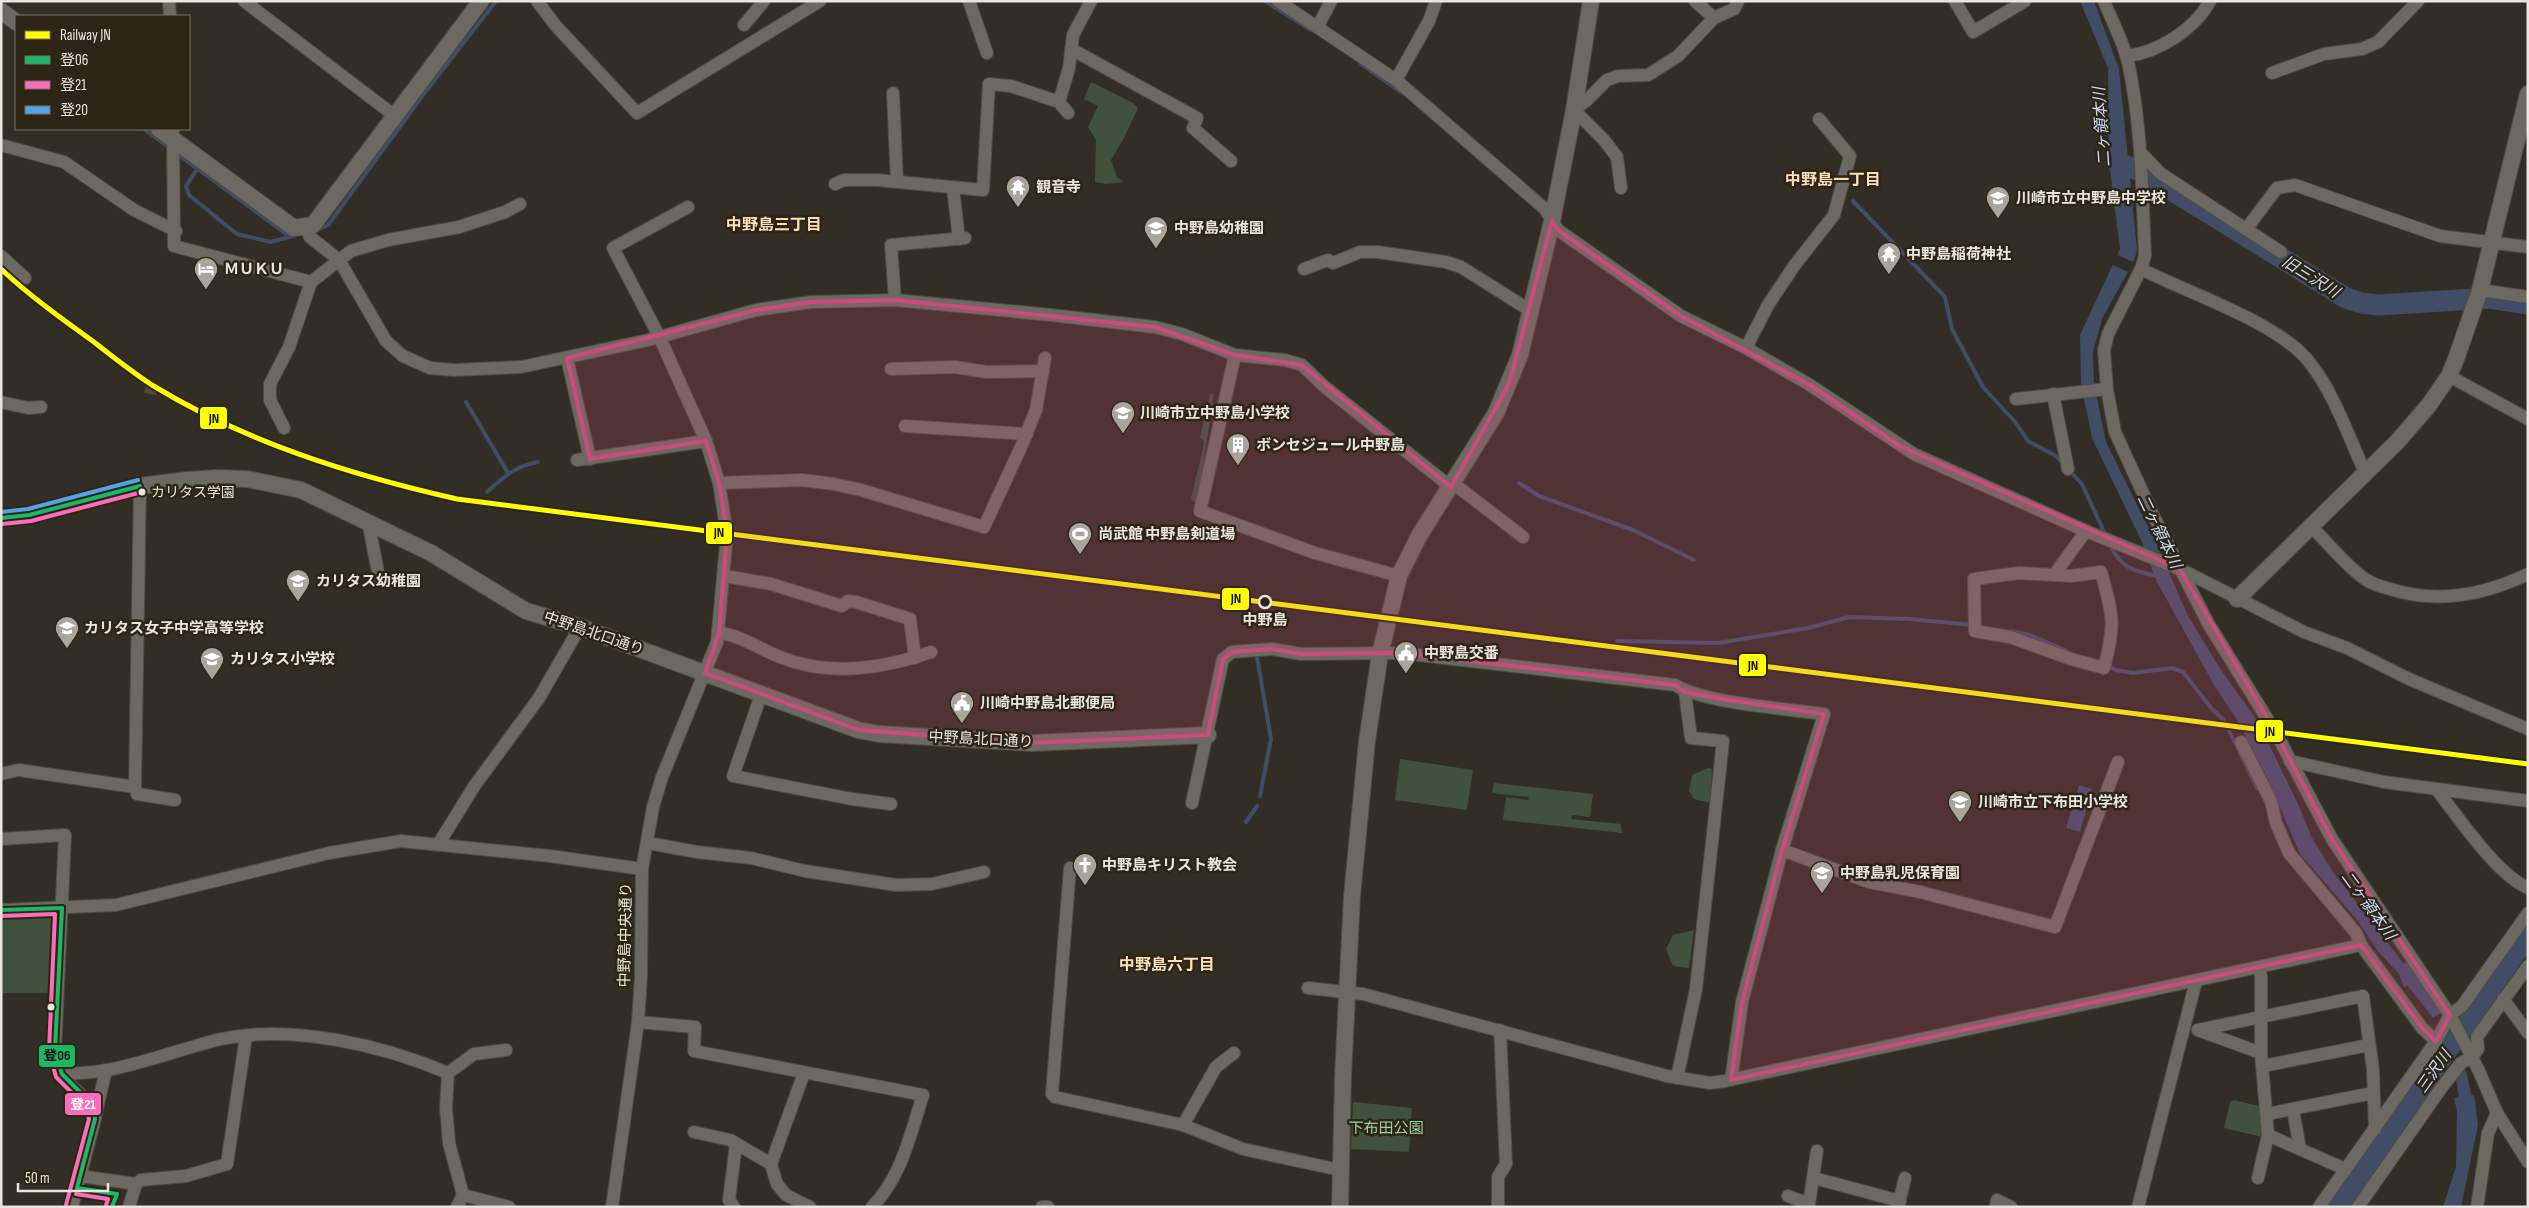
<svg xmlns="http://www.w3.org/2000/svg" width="2529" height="1208" font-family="'Sofia Sans Condensed','Noto Sans JP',sans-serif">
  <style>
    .green { fill: #40513e }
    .water { fill: #414d67 }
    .pier { fill: #322e25 }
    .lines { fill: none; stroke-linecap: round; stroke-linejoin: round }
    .stream { stroke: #414d67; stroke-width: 4 }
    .canal { stroke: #414d67; stroke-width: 12 }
    .river { stroke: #414d67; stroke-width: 21 }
    .minor-tunnel { stroke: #4e4940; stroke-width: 12; stroke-dasharray: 12 6; stroke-linecap: butt }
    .minor-casing { stroke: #4f4b44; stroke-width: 14 }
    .tertiary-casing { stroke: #4f4b44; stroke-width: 18 }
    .minor { stroke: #6c6962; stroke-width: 12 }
    .tertiary { stroke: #6c6962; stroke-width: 16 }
    .bus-1-casing { stroke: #2d2617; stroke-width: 8 }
    .bus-2-casing { stroke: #2d2617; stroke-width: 8 }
    .bus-3-casing { stroke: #2d2617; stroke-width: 8 }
    .bus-1 { stroke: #1ab867; stroke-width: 4 }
    .bus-2 { stroke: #fb6dba; stroke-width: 4 }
    .bus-3 { stroke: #53a3e8; stroke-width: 4 }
    .rail-1-casing { stroke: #2d2617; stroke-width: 9 }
    .rail-1 { stroke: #ff0; stroke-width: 5 }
    .marked { fill: #cc4b7b; fill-opacity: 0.2; stroke: #cc4b7b; stroke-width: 4; stroke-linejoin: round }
    .bus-dot { fill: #eae5dc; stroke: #2d2617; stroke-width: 2 }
    .stop-dot { fill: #2d2617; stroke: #eae5dc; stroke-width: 2.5 }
    .labels { text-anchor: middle; stroke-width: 5; stroke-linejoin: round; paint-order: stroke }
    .bus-label { font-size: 14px; fill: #eae5dc; stroke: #2d2617; text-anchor: start }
    .poi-label { font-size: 15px; font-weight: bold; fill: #eae5dc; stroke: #2d2617; text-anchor: start }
    .stop-label { font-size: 15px; font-weight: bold; fill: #eae5dc; stroke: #2d2617 }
    .street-label { font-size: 15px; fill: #eae5dc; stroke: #2d2617 }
    .park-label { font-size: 15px; fill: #9fcfa0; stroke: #2d2617 }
    .water-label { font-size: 16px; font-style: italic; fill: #cbdcfe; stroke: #2d2617 }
    .neighbourhood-label { font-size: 16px; font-weight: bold; fill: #fcdfb8; stroke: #2d2617 }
    .line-badge { stroke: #2d2617; stroke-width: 2 }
    .badge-label { font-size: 14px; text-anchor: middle; font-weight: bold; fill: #fff }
    .pale-badge-label { font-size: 14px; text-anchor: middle; font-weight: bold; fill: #111 }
  </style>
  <rect width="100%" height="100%" fill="#322e25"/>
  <g class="green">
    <polygon points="1091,82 1133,103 1138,108 1124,138 1111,160 1117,177 1124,182 1106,184 1095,182 1096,140 1088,127 1098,106 1084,99"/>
    <polygon points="1214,393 1198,499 1194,502 1191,498 1203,449 1204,441 1200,438 1210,395"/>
    <polygon points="1400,759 1473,770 1467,810 1395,800"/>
    <polygon points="1708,768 1712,769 1710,803 1694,799 1689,791 1692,775"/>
    <polygon points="1494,783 1593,794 1590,817 1572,815 1571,819 1621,824 1622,833 1503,820 1506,797 1528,800 1529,797 1492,793"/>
    <polygon points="48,916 54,920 49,993 1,993 1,918"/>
    <polygon points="1694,930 1689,968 1673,966 1666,949 1673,935"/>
    <polygon points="2234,1100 2262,1107 2262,1137 2224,1128 2230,1102"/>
    <polygon points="1353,1102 1412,1108 1409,1152 1351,1149"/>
  </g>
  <g class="water">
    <polygon points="2080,1 2094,1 2119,69 2137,250 2134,261 2102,319 2093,352 2094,384 2106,442 2157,545 2188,616 2221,670 2258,722 2298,804 2312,838 2333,872 2404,964 2407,961 2441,1013 2433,1018 2408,986 2404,987 2399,974 2377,950 2358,921 2300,854 2267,777 2237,720 2214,685 2156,580 2142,542 2092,438 2081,384 2080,335 2120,249 2109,161 2108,68"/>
    <polygon points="2079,785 2092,789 2080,832 2066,828"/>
    <polygon points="2528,919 2528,953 2350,1207 2326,1207"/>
    <polygon points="2474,1095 2478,1125 2461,1207 2443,1207 2456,1167 2457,1111 2454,1098"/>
  </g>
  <polygon class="pier" points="2115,254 2136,263 2131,273 2110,264"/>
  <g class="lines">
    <g class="stream">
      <polyline points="1265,1 1311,30"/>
      <polyline points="1361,64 1404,94"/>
      <polyline points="144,129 171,149"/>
      <polyline points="176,153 289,236"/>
      <polyline points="198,168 186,186 189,195 237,234 271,242 296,235"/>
      <polyline points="1853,201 1945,297 1952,329 1983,387 2016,423 2028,441 2056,456 2062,462"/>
      <polyline points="312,232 328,225 423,95 496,1"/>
      <polyline points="466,402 508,473"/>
      <polyline points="2070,471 2082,484 2106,536"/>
      <polyline points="1519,483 1539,496 1633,530 1694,560"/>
      <path d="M487,492C502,478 517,465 538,462"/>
      <path d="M2110,545C2121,568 2133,571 2157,576"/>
      <polyline points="2011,631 2030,635 2067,651"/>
      <polyline points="1617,641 1718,643 1808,628 1849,617 1910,619 1972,625"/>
      <polyline points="1257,657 1271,739 1260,796"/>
      <polyline points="2107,665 2116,670 2133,673 2172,668 2183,672 2212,709 2224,720 2257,788"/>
      <polyline points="1246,822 1257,806"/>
    </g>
    <polyline class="canal" points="2461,1074 2468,1112"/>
    <polyline class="river" points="2118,163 2150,174 2157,181 2346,298 2361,303 2379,305 2489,298 2528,304"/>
    <polyline class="minor-tunnel" points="150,394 154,378"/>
    <g class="minor-casing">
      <g id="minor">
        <polyline points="169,1 170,16"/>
        <polyline points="244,1 395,116"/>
        <polyline points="537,1 556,26 637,113 820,1"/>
        <polyline points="969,1 987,53"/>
        <polyline points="1278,1 1396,80 1545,209 1558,230 1681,316 1746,348 1810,385 1914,454 2086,531 2180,569 2304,632 2347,648 2409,679 2528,729"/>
        <polyline points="1695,1 1714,18"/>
        <polyline points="1955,1 1973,32 2025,1"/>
        <path d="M2104,1C2112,21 2123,41 2128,62C2142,127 2142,191 2145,256L2141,269L2108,334L2104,350L2107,389L2115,432L2153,515L2208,623L2276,733L2332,839L2450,1015L2479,1071L2497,1113L2528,1162"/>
        <polyline points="744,25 764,1"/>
        <polyline points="1318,26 1331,1"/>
        <polyline points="1071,49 1197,118 1193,128 1231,161"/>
        <path d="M2126,56C2158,53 2195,29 2210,1"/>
        <polyline points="2272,73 2324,54 2362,49 2378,42 2418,1"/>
        <polyline points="1396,80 1429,21 1436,1"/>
        <polyline points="893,93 897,182"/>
        <polyline points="1059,102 1069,68 1073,35 1091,1"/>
        <polyline points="173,129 174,246 311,282 351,251 388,240 459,227 505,212 520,204"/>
        <polyline points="1,145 64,162 134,210 176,231"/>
        <polyline points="2142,154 2160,173 2281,252"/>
        <polyline points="835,184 844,180 877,180 983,190 989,84 1011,86 1059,102 1068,113"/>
        <polyline points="1621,188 1617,157 1604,140 1574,110 1586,101 1607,80 1618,76 1648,75 1678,56 1714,18 1734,9 1738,1"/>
        <polyline points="953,189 959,239"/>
        <polyline points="305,226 310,237 339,260 386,341 403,356 430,368 454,370 521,367 648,340 756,310 811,302 895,300 1051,315 1155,327 1182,334 1235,355 1285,360 1302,365 1325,387 1451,487"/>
        <polyline points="2247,228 2277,188 2295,185 2440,236 2528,247"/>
        <polyline points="1,256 25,278"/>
        <polyline points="1304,269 1328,260 1333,263 1360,252 1378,252 1446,262 1461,267 1531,311"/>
        <path d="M2141,269C2188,293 2280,323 2310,363C2335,395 2348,436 2365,472"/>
        <polyline points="2480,290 2528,297"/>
        <polyline points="895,300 891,245 965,238"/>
        <polyline points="1746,348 1768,305 1794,266 1834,215 1850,156 1819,119"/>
        <polyline points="1235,355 1200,511 1315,553 1399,576"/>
        <polyline points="567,358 590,459"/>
        <polyline points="891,369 955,367 986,372 1043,371"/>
        <polyline points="2449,376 2528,419"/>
        <polyline points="2053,394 2068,469"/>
        <polyline points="2016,399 2107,389"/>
        <polyline points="1,402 28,408 41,407"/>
        <polyline points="905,426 1027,434"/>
        <polyline points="284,428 270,400 270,384 289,347 311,282"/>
        <polyline points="577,460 706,441"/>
        <polyline points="719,483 802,480 834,484 861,490 984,527 1021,447 1036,410 1045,358"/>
        <polyline points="1453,483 1523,537"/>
        <polyline points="140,486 135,787 137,794 175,800"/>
        <polyline points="368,521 379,577"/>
        <path d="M2310,525C2326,541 2348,568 2365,579C2372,584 2382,587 2390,589C2437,604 2484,595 2528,574"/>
        <path d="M2101,572C2113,615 2116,624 2104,668L2071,659L2010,637L1975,631L1974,579L2019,573L2071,576Z"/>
        <polyline points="2054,575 2086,531"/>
        <polyline points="725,576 771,584 842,606 848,601 856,602 910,619 915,658"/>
        <path d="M719,633C741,635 759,649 780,657C829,677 882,669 931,652"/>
        <polyline points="761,695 733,776 852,799 891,804"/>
        <polyline points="2241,742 2271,801 2276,823 2289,853 2356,933 2361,945 2422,1028 2436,1041"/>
        <polyline points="2290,761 2384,782 2528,801"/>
        <polyline points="1,774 19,770 135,787"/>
        <path d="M2437,790C2459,818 2496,874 2528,888"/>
        <path d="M1192,803L1223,659L1232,652L1272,649L1301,654L1402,653L1675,685C1704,703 1787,709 1824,714L1782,850L1742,1002L1731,1080"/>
        <path d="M1,839L65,835L55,1050C57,1058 58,1066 61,1073C71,1092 93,1096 95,1119L72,1207"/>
        <polyline points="439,843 475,785 539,698 580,627"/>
        <polyline points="648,843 697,852 751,858 805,871 896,885 932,884 984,872"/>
        <polyline points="1782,850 1869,882 1920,892 2055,927 2118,762"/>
        <polyline points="1070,868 1052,1094 1055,1097 1183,1125 1243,1149 1340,1170"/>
        <polyline points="1,910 116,905 329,853 401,841 550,856 642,869"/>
        <polyline points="1308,988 1363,994 1667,1076 1710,1083 1725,1081 2361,945"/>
        <polyline points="2503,999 2528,1033"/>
        <path d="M638,1022L695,1027L694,1051L923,1095C910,1135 902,1176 872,1207"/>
        <polyline points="2198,1030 2363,996 2373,1070 2375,1129"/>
        <polyline points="2198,1030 2261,1053"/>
        <polyline points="2263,1066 2369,1045"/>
        <polyline points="448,1073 474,1054 506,1050"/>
        <polyline points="804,1073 771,1164 777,1184 786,1195 810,1207"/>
        <path d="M62,1074C77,1073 92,1073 107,1070C146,1063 183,1048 221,1039C292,1024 382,1045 448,1073L446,1108L449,1143L463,1195L509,1207"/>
        <polyline points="1677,1078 1696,989 1723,741 1691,738 1685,692"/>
        <polyline points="2293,1110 2300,1149"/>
        <polyline points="2267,1114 2373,1093"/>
        <polyline points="95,1117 106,1070"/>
        <polyline points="1183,1125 1216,1067 1234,1053"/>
        <polyline points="694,1132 730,1140 771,1164"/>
        <polyline points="2268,1135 2345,1169"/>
        <polyline points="80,1176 136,1184 129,1207"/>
        <polyline points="1814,1178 1900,1201"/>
        <polyline points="2258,1178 2268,1135 2261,1053 2261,976 2259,967"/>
        <polyline points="136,1184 141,1180 186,1176 227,1164 246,1036"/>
        <polyline points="1788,1196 1809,1204 1817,1151"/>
        <polyline points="457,1207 463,1195"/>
        <polyline points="612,1207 638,1022 641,976 642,869 653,807 662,777 717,642 727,534 719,483 706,441 659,336 613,248 688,207"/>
        <polyline points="734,1207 729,1200 736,1144"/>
        <polyline points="1042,1207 1048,1207"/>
        <polyline points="1498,1207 1498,1177 1506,1164 1500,1030"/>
        <polyline points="1898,1207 1905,1178"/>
        <polyline points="1996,1207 1997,1200 2011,1207"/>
        <polyline points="2138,1207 2196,981"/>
        <polyline points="2319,1207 2436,1041 2450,1015 2462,1006 2528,913"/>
        <polyline points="2358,1207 2442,1087 2461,1063 2472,1057 2478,1049 2477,1037 2528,966"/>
        <polyline points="2477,1207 2488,1133 2497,1113"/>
      </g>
    </g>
    <g class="tertiary-casing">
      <g id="tertiary">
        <polyline points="1,11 16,22"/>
        <polyline points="159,129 294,228 313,225 481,1"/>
        <polyline points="1,518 29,515 140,486 187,480 217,478 247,479 301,490 431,553 526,611 580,627 858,730 879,734 1032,743 1208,735"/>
        <polyline points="2237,599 2397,442 2429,405 2449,376 2456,359 2480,290 2528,94"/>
        <polyline points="1340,1207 1343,1076 1352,896 1367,741 1380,654 1399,576 1419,536 1496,413 1520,355 1552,221 1574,110 1591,1"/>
      </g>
    </g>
    <use href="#minor" class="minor"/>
    <use href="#tertiary" class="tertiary"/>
    <g class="bus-1-casing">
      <g id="bus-1">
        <polyline points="1,518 29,515 140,486"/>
        <polyline points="62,908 55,1050 62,1074 90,1102 94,1109 95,1119 77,1188"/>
        <polyline points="1,910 62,908"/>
        <polyline points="77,1188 117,1194 112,1207"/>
      </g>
    </g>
    <g class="bus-2-casing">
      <g id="bus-2">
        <polyline points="2,524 31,521 142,492"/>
        <polyline points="1,916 55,914 49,1051 56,1077 85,1106 89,1119 66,1205"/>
        <polyline points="76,1194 108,1199 106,1205"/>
      </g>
    </g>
    <g class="bus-3-casing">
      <polyline id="bus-3" points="1,512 28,509 138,480"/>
    </g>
    <use href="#bus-1" class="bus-1"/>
    <use href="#bus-2" class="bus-2"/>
    <use href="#bus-3" class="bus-3"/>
    <g class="rail-1-casing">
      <path id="rail-1" d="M1,269C30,296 62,319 94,342C113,357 132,372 152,385C245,442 351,475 457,499L2528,764"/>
    </g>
    <use href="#rail-1" class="rail-1"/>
  </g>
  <path class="marked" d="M1552,221L1558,230L1681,316L1810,385L1900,446L2180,569L2276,733L2332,839L2450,1015L2436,1041L2422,1028L2361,945L1731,1080L1742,1002L1782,850L1824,714L1722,699L1685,692L1675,685L1402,653L1301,654L1272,649L1232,652L1223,659L1208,735L1032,743L858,730L705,673L719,633L727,534L719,483L706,441L590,459L567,358L756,310L811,302L895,300L1155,327L1235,355L1302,365L1451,487L1509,384Z"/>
  <defs>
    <g id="temple-pin" transform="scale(1.25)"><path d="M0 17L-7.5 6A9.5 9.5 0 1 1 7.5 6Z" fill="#aaa59c" stroke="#2d2617"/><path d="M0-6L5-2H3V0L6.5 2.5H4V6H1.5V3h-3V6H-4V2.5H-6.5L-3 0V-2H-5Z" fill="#fff"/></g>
    <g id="school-pin" transform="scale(1.25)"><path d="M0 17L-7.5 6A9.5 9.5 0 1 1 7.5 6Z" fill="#aaa59c" stroke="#2d2617"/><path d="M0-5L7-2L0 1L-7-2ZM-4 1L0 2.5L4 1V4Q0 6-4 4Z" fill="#fff"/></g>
    <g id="hotel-pin" transform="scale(1.25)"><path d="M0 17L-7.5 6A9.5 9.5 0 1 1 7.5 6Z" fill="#aaa59c" stroke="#2d2617"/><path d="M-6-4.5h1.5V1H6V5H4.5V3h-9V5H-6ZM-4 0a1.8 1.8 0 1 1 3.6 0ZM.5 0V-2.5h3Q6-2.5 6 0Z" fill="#fff"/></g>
    <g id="building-pin" transform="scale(1.25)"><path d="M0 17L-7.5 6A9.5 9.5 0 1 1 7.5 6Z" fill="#aaa59c" stroke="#2d2617"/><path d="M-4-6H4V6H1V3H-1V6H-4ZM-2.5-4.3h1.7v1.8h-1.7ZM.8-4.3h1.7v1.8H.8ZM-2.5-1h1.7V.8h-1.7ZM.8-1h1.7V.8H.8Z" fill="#fff"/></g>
    <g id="stadium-pin" transform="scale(1.25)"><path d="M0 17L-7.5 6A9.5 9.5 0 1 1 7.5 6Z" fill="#aaa59c" stroke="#2d2617"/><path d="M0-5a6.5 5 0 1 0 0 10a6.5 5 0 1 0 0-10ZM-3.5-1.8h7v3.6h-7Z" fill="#fff"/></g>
    <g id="civic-pin" transform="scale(1.25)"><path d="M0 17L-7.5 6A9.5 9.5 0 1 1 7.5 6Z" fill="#aaa59c" stroke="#2d2617"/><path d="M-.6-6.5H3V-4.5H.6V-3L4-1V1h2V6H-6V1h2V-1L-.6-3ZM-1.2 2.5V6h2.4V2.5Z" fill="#fff"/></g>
    <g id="church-pin" transform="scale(1.25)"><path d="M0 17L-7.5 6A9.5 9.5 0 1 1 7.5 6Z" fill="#aaa59c" stroke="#2d2617"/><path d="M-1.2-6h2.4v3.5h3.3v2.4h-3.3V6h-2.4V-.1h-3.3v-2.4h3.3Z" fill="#fff"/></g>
  </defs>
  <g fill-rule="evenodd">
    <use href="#temple-pin" x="1018" y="187"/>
    <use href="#school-pin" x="1998" y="198"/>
    <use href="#school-pin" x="1156" y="228"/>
    <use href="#temple-pin" x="1889" y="254"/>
    <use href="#hotel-pin" x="206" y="269"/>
    <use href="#school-pin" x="1123" y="413"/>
    <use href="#building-pin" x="1238" y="445"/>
    <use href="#stadium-pin" x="1080" y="534"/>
    <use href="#school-pin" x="298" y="581"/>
    <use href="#school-pin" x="67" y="628"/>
    <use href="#civic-pin" x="1406" y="653"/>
    <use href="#school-pin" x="212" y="659"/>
    <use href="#civic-pin" x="962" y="703"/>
    <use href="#school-pin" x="1960" y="802"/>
    <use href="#church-pin" x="1085" y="865"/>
    <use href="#school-pin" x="1822" y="873"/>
  </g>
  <g class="bus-dot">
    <circle cx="142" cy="492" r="4.5"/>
    <circle cx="51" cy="1007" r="4.5"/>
  </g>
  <circle class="stop-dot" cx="1265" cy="602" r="6"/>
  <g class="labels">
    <g class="bus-label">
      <text x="151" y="497">カリタス学園</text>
    </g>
    <g class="poi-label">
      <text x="1036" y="192">観音寺</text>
      <text x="2016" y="203">川崎市立中野島中学校</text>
      <text x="1174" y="233">中野島幼稚園</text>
      <text x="1906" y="259">中野島稲荷神社</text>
      <text x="224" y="274">ＭＵＫＵ</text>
      <text x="1140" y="418">川崎市立中野島小学校</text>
      <text x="1256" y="450">ボンセジュール中野島</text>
      <text x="1098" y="539">尚武館 中野島剣道場</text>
      <text x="316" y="586">カリタス幼稚園</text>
      <text x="84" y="633">カリタス女子中学高等学校</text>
      <text x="1424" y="658">中野島交番</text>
      <text x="230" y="664">カリタス小学校</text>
      <text x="980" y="708">川崎中野島北郵便局</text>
      <text x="1978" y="807">川崎市立下布田小学校</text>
      <text x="1102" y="870">中野島キリスト教会</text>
      <text x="1840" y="878">中野島乳児保育園</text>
    </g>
    <g class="stop-label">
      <text x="1265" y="625">中野島</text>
    </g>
    <g class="street-label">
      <text transform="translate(594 633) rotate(19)" y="5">中野島北口通り</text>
      <text transform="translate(981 739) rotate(3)" y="5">中野島北口通り</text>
      <text transform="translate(625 935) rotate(-89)" y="5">中野島中央通り</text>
    </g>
    <g class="park-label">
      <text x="1386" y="1133">下布田公園</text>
    </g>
    <g class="water-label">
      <text transform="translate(2101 127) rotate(-94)" y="6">二ヶ領本川</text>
      <text transform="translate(2311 276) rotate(32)" y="6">旧三沢川</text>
      <text transform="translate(2160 531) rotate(64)" y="6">二ヶ領本川</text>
      <text transform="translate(2369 905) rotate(54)" y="6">二ヶ領本川</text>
      <text transform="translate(2433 1071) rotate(-55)" y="6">三沢川</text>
    </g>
    <g class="neighbourhood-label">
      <text x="1833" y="185">中野島一丁目</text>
      <text x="774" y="230">中野島三丁目</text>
      <text x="1167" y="970">中野島六丁目</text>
    </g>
  </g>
  <g class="line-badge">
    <rect x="199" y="406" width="29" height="24" rx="5" fill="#ff0"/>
    <rect x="705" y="521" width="28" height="24" rx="5" fill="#ff0"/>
    <rect x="1221" y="587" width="29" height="24" rx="5" fill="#ff0"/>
    <rect x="1738" y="653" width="29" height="24" rx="5" fill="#ff0"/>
    <rect x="2255" y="719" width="29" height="24" rx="5" fill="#ff0"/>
    <rect x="38" y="1044" width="38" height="24" rx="5" fill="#1ab867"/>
    <rect x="64" y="1092" width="38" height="24" rx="5" fill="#fb6dba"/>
  </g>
  <g class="badge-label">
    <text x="83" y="1109">登21</text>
  </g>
  <g class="pale-badge-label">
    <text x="214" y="423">JN</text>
    <text x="719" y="537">JN</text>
    <text x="1236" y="603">JN</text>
    <text x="1753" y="670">JN</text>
    <text x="2270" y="736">JN</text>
    <text x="57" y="1060">登06</text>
  </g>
  <rect width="2529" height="1208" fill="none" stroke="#eae5dc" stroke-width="5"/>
  <rect x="15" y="15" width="175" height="115" fill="#2d2617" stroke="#797266"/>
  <rect x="25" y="31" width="25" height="8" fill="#ffff00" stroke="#797266"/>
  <text x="60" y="40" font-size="15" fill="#eae5dc">Railway JN</text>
  <rect x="25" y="56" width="25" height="8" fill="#1ab867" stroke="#797266"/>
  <text x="60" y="65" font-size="15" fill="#eae5dc">登06</text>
  <rect x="25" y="81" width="25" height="8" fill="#fb6dba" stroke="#797266"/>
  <text x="60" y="90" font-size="15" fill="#eae5dc">登21</text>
  <rect x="25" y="106" width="25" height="8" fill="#53a3e8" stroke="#797266"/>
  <text x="60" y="115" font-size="15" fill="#eae5dc">登20</text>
  <path d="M18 1183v8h90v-8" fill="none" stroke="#eae5dc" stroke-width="2.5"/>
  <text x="25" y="1183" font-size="15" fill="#eae5dc" stroke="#2d2617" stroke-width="4" paint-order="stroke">50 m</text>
</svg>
